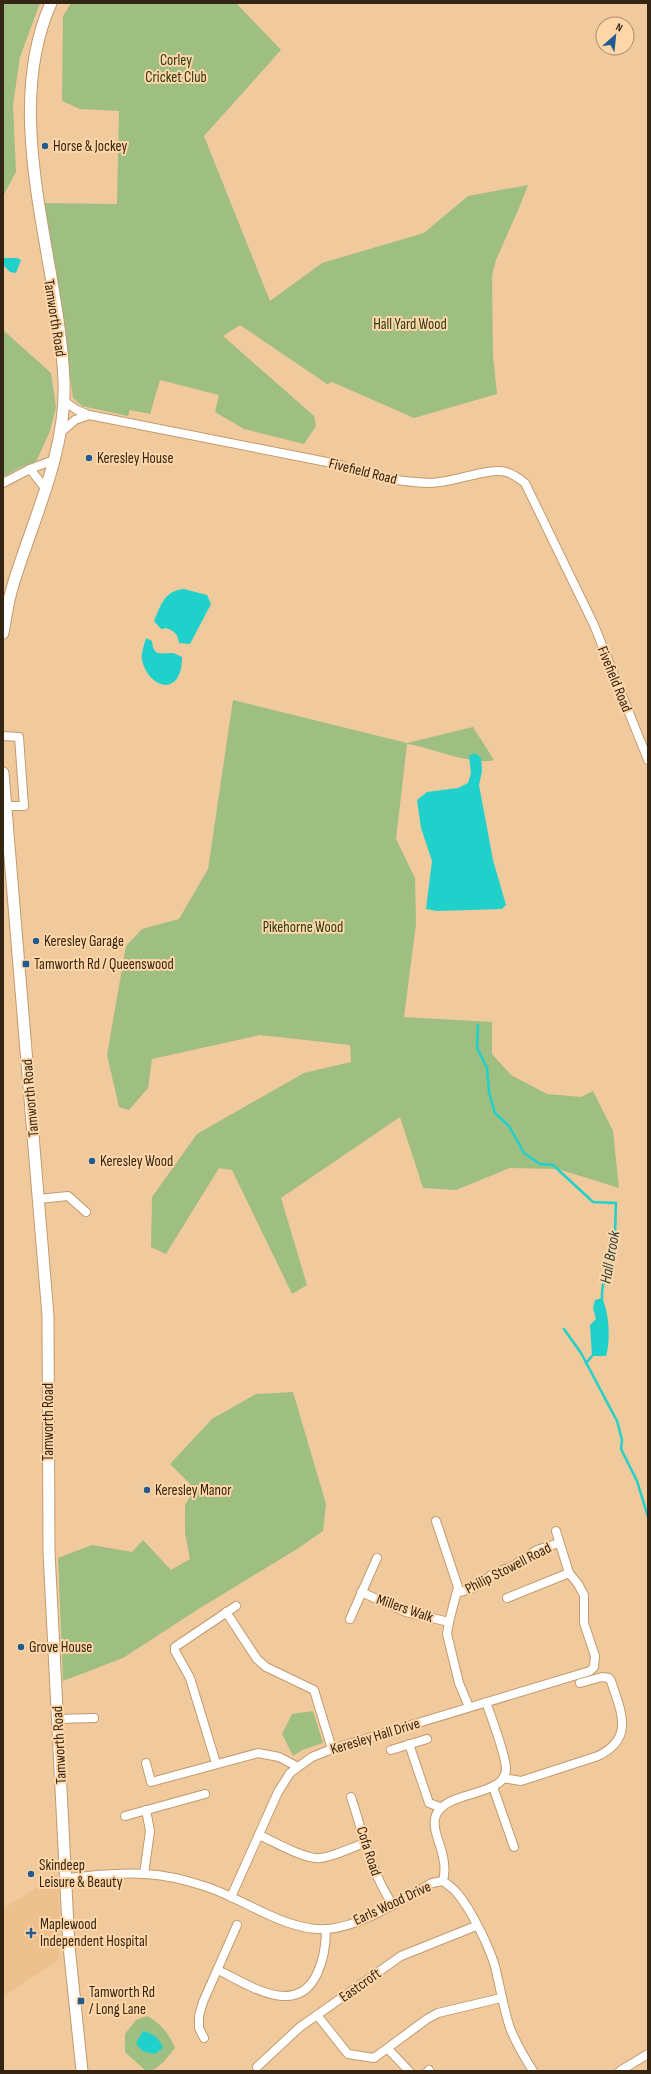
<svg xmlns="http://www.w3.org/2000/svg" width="651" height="2074" font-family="'Sofia Sans Condensed',sans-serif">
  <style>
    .built { fill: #edc18d }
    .green { fill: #9fbe82 }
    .water { fill: #20d1cb }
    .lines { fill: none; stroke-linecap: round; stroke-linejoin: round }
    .stream { stroke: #20d1cb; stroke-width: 2.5 }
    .street-casing { stroke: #c19b6f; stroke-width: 10 }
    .secondary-casing { stroke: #c19b6f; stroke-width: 13 }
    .street { stroke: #fff; stroke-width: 8 }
    .secondary { stroke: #fff; stroke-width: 11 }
    .poi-dot { fill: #215b92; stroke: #fed6a8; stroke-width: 1.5 }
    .labels { text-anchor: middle; stroke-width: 4; stroke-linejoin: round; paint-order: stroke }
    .park-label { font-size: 15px; fill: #293a15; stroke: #fed6a8 }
    .poi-label { font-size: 15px; fill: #342513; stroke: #fed6a8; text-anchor: start }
    .street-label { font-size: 15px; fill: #342513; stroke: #fed6a8 }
    .water-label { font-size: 16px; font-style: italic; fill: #253f3d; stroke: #fed6a8 }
  </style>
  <rect width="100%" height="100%" fill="#f0c99c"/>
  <polygon class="built" points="57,1875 60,1913 59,1960 3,1996 3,1909"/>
  <g class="green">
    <polygon points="3,3 40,3 20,57 13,105 16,172 3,196"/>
    <polygon points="71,3 236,3 281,50 204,136 270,301 322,263 424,233 468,196 528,185 519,208 496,260 492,276 493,356 497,394 414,418 332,382 327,384 240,325 223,336 314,416 316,426 304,444 244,429 215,412 219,395 160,380 150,414 130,410 128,416 82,406 73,398 58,286 41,203 117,204 119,111 80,109 62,101 63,16"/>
    <polygon points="3,330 51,373 56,407 50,431 36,462 21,467 3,477"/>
    <path d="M233,700L407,743L473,727L494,760C472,766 430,747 407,744L396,839L415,878L416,924L404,1017L492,1022V1054L511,1075L547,1094L581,1097L593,1091L613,1131L619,1188L558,1169L510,1168L456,1190L423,1188L400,1117L281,1198L307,1285L292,1294L232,1170L219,1168L166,1254L151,1247L152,1197L197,1134L304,1073L351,1062L350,1045L260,1035L152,1059L148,1088L129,1110L119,1107L107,1055L126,946L142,929L179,919L208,869Z"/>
    <polygon points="293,1392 326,1504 323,1531 297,1549 200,1608 123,1658 63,1681 58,1558 92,1545 132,1552 143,1540 171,1570 190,1559 185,1533 185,1505 195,1489 170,1464 212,1419 256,1394"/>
    <polygon points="313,1711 323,1743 302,1750 293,1756 282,1734 292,1714"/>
    <path d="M147,2016C161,2023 169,2034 175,2048C167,2057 159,2071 146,2071L125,2052V2034L136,2020Z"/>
  </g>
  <g class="water">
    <polygon points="4,258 17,258 21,260 16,273 10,272 3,265"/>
    <path d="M184,589L207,595L211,604L190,644L179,643C178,634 174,631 166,628L161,629L154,621C161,605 164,591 184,589Z"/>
    <path d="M146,638L152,641C153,657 161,653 173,653C175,653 179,656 182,657C182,699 148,688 142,660C141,653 144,645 146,638Z"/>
    <polygon points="475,753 481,758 482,771 479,785 493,860 506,905 502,909 437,911 426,909 432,861 421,828 417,800 427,792 458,788 468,783 471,773 469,756"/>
    <path d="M602,1298C609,1312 611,1341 606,1356H592L590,1325L596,1319L593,1308L595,1300Z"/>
    <path d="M143,2031C154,2034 159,2038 163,2048L155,2054L142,2051L136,2043Z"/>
  </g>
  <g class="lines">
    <g class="stream">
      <path d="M478,1025L477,1048L487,1068L489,1092L495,1113L509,1126L524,1153L540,1164L553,1165L593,1202L616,1203C615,1220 616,1237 613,1254C610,1272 601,1278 602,1299"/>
      <polyline points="564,1329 581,1353 617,1421 622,1440 621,1449 637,1481 648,1517"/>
      <polyline points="586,1363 592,1356"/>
    </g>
    <g class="street-casing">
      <g id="street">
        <path d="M64,401L77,410L89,415L337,464C368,476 398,482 430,483C453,483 488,467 506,472C513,474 519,478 525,483L594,625L648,760"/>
        <polyline points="60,433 75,420 89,415"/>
        <polyline points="30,469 45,488"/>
        <polyline points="3,483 30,469 54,460"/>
        <polyline points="3,736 19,737 24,806 6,806"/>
        <polyline points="38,1199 68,1196 86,1212"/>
        <polyline points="436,1521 458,1587 449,1622 447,1634 459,1683 469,1707"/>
        <polyline points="361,1592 406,1612 449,1622"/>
        <polyline points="457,1593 474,1588 493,1574 513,1566 537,1550 559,1543"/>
        <polyline points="507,1598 569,1573"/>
        <polyline points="226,1612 257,1659 266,1667 314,1690 332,1749"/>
        <polyline points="350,1619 377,1558"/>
        <polyline points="57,1719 94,1718"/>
        <polyline points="409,1744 429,1803 440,1807"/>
        <polyline points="391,1750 427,1739"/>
        <polyline points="146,1763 151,1782 258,1753 279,1757 298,1767"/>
        <polyline points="216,1763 190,1678 175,1651 175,1647 236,1606"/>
        <path d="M503,1778L521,1781L598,1756C635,1738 621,1712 611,1681L609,1678L602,1677L580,1683"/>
        <polyline points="493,1787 514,1847"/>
        <path d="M351,1797C364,1836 369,1867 392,1904"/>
        <polyline points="125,1816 205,1794"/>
        <path d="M259,1835C273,1841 305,1860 320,1858C333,1857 352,1847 365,1843"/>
        <polyline points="144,1874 150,1831 146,1810"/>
        <path d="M66,1878C91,1876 119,1872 145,1874C164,1875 186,1880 204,1886C243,1898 286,1932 327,1929C361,1927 402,1899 432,1883L443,1881C448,1885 453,1888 457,1893C471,1909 493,1953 497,1975C501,1992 504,2010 510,2028C516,2043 524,2057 533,2071"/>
        <path d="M443,1881C445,1873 445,1865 443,1857C441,1844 431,1828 436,1815C446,1790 506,1797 506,1769C506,1755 491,1717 486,1702"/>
        <polyline points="231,1897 278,1792 290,1773 312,1757 332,1749 590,1671 594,1667 595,1656 584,1623 584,1595 578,1584 569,1573 556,1531"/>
        <path d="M218,1970C249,1985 296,2018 317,1974C324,1959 326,1946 326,1929"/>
        <polyline points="317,2015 348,2054 374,2058 427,2019 438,2013 501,1998"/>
        <polyline points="204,2038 199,2028 199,2016 203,2002 237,1925"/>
        <polyline points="388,2049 409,2071"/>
        <polyline points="257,2067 300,2027 401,1956 476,1926"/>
        <polyline points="428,2071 429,2070"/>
        <polyline points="620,2071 648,2054"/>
      </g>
    </g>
    <g class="secondary-casing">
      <g id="secondary">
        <path d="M3,633C6,617 8,600 13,585C33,519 67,451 64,381C59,259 0,117 51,3"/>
        <polyline points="3,773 48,1316 49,1552 69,1946 82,2071"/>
      </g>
    </g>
    <use href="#street" class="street"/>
    <use href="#secondary" class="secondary"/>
  </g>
  <g class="poi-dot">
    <circle cx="45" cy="146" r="4"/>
    <circle cx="89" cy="458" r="4"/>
    <circle cx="36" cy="941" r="4"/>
    <rect x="22" y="960" width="8" height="8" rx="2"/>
    <circle cx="92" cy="1161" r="4"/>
    <circle cx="147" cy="1490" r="4"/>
    <circle cx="21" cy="1647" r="4"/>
    <circle cx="31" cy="1874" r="4"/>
    <path d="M29 1927h4v4h4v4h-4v4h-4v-4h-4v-4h4z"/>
    <rect x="77" y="1997" width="8" height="8" rx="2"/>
  </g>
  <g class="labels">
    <g class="park-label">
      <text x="176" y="65">Corley<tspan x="176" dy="17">Cricket Club</tspan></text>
      <text x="410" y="329">Hall Yard Wood</text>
      <text x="303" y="932">Pikehorne Wood</text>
    </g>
    <g class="poi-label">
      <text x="53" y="151">Horse &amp; Jockey</text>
      <text x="97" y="463">Keresley House</text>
      <text x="44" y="946">Keresley Garage</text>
      <text x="34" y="969">Tamworth Rd / Queenswood</text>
      <text x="100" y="1166">Keresley Wood</text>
      <text x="155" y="1495">Keresley Manor</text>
      <text x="29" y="1652">Grove House</text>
      <text x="39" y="1870">Skindeep<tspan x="39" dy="17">Leisure &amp; Beauty</tspan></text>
      <text x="40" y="1929">Maplewood<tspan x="40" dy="17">Independent Hospital</tspan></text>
      <text x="89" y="1997">Tamworth Rd<tspan x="89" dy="17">/ Long Lane</tspan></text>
    </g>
    <g class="street-label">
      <text transform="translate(55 318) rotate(81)" y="5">Tamworth Road</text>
      <text transform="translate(363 471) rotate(14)" y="5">Fivefield Road</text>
      <text transform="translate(615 679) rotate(68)" y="5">Fivefield Road</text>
      <text transform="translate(30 1098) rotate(-95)" y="5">Tamworth Road</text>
      <text transform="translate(48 1422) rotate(-90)" y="5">Tamworth Road</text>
      <text transform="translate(508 1568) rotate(-27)" y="5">Philip Stowell Road</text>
      <text transform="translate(405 1608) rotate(19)" y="5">Millers Walk</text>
      <text transform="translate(375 1736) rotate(-17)" y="5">Keresley Hall Drive</text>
      <text transform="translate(59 1745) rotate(-93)" y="5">Tamworth Road</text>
      <text transform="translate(369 1851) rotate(72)" y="5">Cofa Road</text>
      <text transform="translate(392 1903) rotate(-25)" y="5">Earls Wood Drive</text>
      <text transform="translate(360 1985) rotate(-35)" y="5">Eastcroft</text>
    </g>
    <g class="water-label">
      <text transform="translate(609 1257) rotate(-80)" y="6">Hall Brook</text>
    </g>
  </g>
  <rect width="651" height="2074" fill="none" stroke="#342513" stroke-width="8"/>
  <g transform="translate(615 36) rotate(27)"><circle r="19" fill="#fed6a8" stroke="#ad8f6c"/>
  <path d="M0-3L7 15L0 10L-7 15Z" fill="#215b92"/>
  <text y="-6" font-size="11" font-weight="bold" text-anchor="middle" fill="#342513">N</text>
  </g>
</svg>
